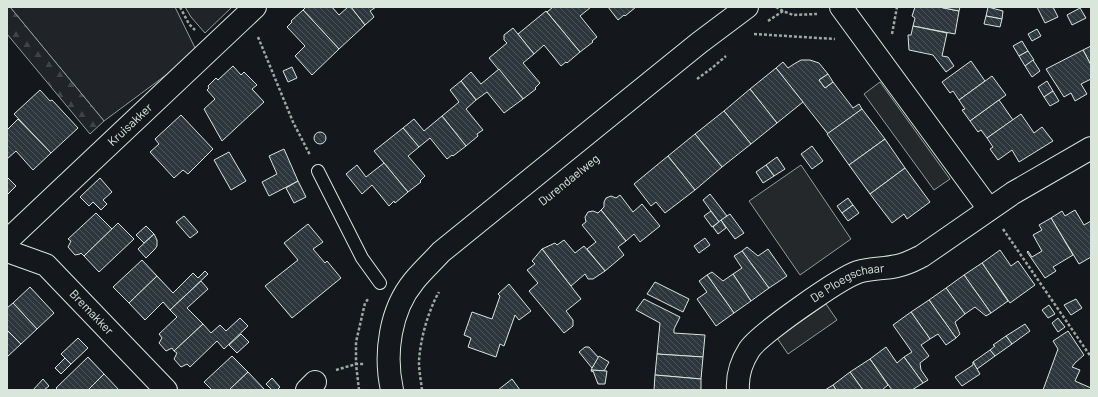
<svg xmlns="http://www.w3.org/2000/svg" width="1098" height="397" font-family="Barlow,sans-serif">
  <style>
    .green { fill: #202428; stroke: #939e99 }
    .forest { fill: url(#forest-firs); stroke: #939e99 }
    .parking { fill: #24282b; stroke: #939e99 }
    .building { fill: url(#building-back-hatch); stroke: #d8e6dc }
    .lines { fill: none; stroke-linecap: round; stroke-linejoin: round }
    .lane-casing { stroke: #d8e6dc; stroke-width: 14 }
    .street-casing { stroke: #d8e6dc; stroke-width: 24 }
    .path { stroke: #9da8a2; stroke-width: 2.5; stroke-dasharray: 3 2; stroke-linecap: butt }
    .lane { stroke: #14181c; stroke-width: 12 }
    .street { stroke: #14181c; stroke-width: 22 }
    .labels { text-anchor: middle; stroke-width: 3; stroke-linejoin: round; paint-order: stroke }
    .street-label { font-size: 12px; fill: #d8e6dc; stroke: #14181c }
  </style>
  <defs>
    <pattern id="forest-firs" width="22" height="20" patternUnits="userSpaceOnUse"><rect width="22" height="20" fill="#202428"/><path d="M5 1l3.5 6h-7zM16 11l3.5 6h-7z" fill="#404447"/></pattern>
    <pattern id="building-back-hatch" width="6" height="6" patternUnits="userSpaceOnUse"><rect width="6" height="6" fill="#2c363c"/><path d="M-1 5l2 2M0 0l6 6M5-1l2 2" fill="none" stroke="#4a5358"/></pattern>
  </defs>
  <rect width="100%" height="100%" fill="#14181c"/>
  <g class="green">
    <polygon points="10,7 175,7 197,52 104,121"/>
    <polygon points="185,7 232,7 205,33 191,17"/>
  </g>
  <polygon class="forest" points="7,7 10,7 104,121 90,134 7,34"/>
  <g class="parking">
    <polygon points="880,82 950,179 934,190 864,94"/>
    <polygon points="801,165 851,239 800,275 749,201"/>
    <polygon points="826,304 837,320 788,354 777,338"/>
  </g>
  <g class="building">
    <polygon points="306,7 332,7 339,15 348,7 351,7 365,25 339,49 303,10"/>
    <polygon points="351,7 376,7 370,11 374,17 365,25"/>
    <polygon points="553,7 591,7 580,16 597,37 592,41 593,42 580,52 547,12"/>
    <polygon points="608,7 636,7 625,16 624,15 618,20"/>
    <polygon points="915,7 939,7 959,11 955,34 913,26 915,18 912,16"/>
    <polygon points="939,7 960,7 959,11"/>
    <polygon points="988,7 1003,11 1002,19 986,16"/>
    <polygon points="1037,7 1053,7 1058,17 1045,23"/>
    <polygon points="1080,8 1086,18 1072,25 1067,15"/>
    <polygon points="303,10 339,49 312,75 295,56 305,46 287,27 292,22 291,21"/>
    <polygon points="546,11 580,52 567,63 566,62 561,66 544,45 534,54 518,34"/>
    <polygon points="986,16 1002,19 1000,27 984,24"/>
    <polygon points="913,26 947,33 942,56 948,57 954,66 946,72 933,55 909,50 908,35 911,35"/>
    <polygon points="513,28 534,54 523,63 540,83 535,88 536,89 523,99 489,58 507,43 504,40 504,35"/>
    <polygon points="1037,29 1041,36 1032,41 1028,34"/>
    <polygon points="1022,41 1028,51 1019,56 1013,46"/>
    <polygon points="1091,46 1091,65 1083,50"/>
    <polygon points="1083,50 1091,65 1091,79 1081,84 1087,94 1075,101 1071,93 1064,97 1046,69"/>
    <polygon points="1028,51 1034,60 1025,66 1019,56"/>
    <polygon points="801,60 810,60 819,63 828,74 819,80 825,88 833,82 853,108 859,104 862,109 828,134 776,68 783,62 788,68 794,64"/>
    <polygon points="1033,60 1040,71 1032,77 1025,66"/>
    <polygon points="971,61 985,81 959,100 953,91 950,93 942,82"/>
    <polygon points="233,66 241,75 244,72 257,85 252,89 264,102 222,141 204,109 215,99 207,90 209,88 208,86 216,78 218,80"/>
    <polygon points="292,67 297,78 288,82 283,71"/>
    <polygon points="776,68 803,102 777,123 750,89"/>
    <polygon points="499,69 523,99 504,113 487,92 476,100 461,81 471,72 481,84"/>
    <polygon points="828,74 833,82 825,88 819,80"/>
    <polygon points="992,76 1006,95 970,121 962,110 965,109 959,100"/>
    <polygon points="461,81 476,100 466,109 483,130 477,134 478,136 466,146 442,116 459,102 450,90"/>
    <polygon points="1047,81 1053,91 1044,97 1038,87"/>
    <polygon points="750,89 777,123 751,144 724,111"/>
    <polygon points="40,90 50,101 52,100 78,128 51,153 14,114"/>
    <polygon points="1053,91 1059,101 1050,106 1044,97"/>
    <polygon points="999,100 1013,120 987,138 981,130 978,132 970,121"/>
    <polygon points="862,109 885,139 849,165 827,134"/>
    <polygon points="724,111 751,144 722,167 695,134"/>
    <polygon points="1021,114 1034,133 1042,127 1053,141 1019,162 1012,150 998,160 990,149 993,147 987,138"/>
    <polygon points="181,115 213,149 188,174 183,170 174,178 150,152 159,144 155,139"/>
    <polygon points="442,116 466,146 453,156 452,155 447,159 430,138 419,147 403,128 414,119 424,131"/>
    <polygon points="18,119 51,153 33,170 16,151 7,159 7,130"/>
    <polygon points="403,128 419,147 408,156 425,176 420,181 421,182 408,192 374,151"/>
    <circle cx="320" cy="138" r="6"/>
    <polygon points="695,134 722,167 695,190 668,156"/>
    <polygon points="885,139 905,168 870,194 849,165"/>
    <polygon points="812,146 823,161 812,169 801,154"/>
    <polygon points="284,149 298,181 269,196 262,182 277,174 269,156"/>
    <polygon points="229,152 246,181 231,190 214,160"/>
    <polygon points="668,156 695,190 665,213 656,202 651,206 634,184"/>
    <polygon points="777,157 785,169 774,176 766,165"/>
    <polygon points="384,163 408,192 395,203 394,201 389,206 372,185 362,194 346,174 357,165 366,177"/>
    <polygon points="766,165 774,176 763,183 756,172"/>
    <polygon points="905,168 930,202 907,219 904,214 892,223 870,194"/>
    <polygon points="7,177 16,186 7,195"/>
    <polygon points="100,178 112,192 103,200 107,204 101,210 93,202 89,206 80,197"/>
    <polygon points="298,181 306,197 294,203 286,188"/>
    <polygon points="710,194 727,216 719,222 703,200"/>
    <polygon points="620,195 633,212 642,204 660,226 640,242 634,234 626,241 601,210 604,207 604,202 606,198 611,196 616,198"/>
    <polygon points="848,198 853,205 842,213 837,206"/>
    <polygon points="853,205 859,213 848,221 842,213"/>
    <polygon points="601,210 626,241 618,247 624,255 605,271 587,249 596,242 582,225 586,222 585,217 588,212 593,211 598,213"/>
    <polygon points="1075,210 1084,225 1091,221 1091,257 1079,264 1051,218 1062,211 1065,216"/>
    <polygon points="711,211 719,222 712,227 704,216"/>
    <polygon points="96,213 112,229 84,256 81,253 80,254 75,255 68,247 71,241 68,239"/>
    <polygon points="730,214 744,233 735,239 721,220"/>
    <polygon points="184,216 198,232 190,238 176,222"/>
    <polygon points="1051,218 1073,255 1053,267 1056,271 1045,278 1027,252 1028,251 1032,257 1042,251 1033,235 1042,230 1039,225"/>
    <polygon points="721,220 726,228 718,234 713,227"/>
    <polygon points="118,223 134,239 99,272 84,256"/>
    <polygon points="308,224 323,242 313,249 325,263 327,261 341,278 292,318 265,286 298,260 284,243"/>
    <polygon points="146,226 154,234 144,243 136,235"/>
    <polygon points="154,234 157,240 157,246 155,249 146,258 138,249"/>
    <polygon points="705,238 710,245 699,253 694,246"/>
    <polygon points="564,240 575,253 584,246 605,271 593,279 588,279 585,274 571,286 542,249 555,243 557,245"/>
    <polygon points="747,247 758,256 768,249 787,276 769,288 742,251"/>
    <polygon points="542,249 581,299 566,311 573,320 573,326 564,333 529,291 538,283 527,270 535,264 532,261"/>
    <polygon points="1000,250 1011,266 1018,261 1035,285 1010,303 982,263"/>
    <polygon points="742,251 769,288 751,301 733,274 742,268 734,256"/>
    <polygon points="142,260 157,276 129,303 113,287"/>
    <polygon points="982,263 1008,301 991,313 964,275"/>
    <polygon points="205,271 208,274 170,310 163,302 145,320 129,303 157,276 173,293 193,273 198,278"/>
    <polygon points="712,272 723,281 733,274 751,301 734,313 707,275"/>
    <polygon points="707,275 734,313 716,326 697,299 707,292 699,281"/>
    <polygon points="964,275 991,313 986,316 975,307 965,314 946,288"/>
    <polygon points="201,281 208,289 187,308 203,324 174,351 172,348 166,351 159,343 162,338 159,334 177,317 170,310"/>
    <polygon points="655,282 689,299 683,312 647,294"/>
    <polygon points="509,284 531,311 519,320 515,315 504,346 500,344 496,357 468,347 471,338 464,335 472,312 492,319 500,296 498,294"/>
    <polygon points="30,287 54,313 37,329 13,303"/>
    <polygon points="946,288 965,314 955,322 960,334 956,338 929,300"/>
    <polygon points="644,299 680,317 674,329 674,333 705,335 703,357 657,354 660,323 636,310"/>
    <polygon points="1076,299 1082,308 1071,315 1064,305"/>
    <polygon points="929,300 956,338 946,345 938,334 930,339 911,312"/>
    <polygon points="13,303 37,329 21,344 7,330 7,308"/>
    <polygon points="1049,305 1055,314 1048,318 1042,310"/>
    <polygon points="911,312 930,339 921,345 929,356 920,363 921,370 928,380 923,383 904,357 912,352 893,325"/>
    <polygon points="240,318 248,326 224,349 217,341 190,367 187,364 181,367 174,359 177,353 174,351 203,324 211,333 220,325 226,331"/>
    <polygon points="1058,318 1065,327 1058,332 1052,323"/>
    <polygon points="1025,324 1030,331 1012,344 1006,336"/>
    <polygon points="7,330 21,344 7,357"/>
    <polygon points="1068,331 1084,355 1075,363 1072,367 1080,370 1075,381 1091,388 1091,390 1043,390 1058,349 1053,341"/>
    <polygon points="241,334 249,342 237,353 229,345"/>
    <polygon points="1006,336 1012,344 995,356 990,350 995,346 993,345"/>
    <polygon points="78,338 88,348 71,364 61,354"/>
    <polygon points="585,347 589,347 599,358 592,368 579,352"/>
    <polygon points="886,347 897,363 904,357 923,383 912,390 892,390 870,359"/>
    <polygon points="990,350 995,356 977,369 973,362"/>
    <polygon points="657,354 703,357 701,379 655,375"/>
    <polygon points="232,356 248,372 229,390 212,390 204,382"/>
    <polygon points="599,356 609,362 604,371 591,370"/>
    <polygon points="88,357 104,374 88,390 58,390 56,388"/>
    <polygon points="65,358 71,364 61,374 55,368"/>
    <polygon points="870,359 888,385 882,390 863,390 850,372"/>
    <polygon points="973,362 980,374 962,386 955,377 973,365"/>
    <polygon points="591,370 607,371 605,384 598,384 593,371 592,372"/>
    <polygon points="248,372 265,390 229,390"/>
    <polygon points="850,372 863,390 836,390 833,385"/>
    <polygon points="104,374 119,390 88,390"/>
    <polygon points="655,375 701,379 701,390 654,390"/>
    <polygon points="272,378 280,387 277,390 272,390 266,384"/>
    <polygon points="43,379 49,386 44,390 33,390"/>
    <polygon points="512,379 520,390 498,390"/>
    <polygon points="833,385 836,390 825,390"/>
  </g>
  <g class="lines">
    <g class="lane-casing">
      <polyline id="lane" points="318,171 362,258 380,283"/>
    </g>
    <g class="street-casing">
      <g id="street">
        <polyline points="841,7 989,209"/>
        <path id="s1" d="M7,243L9,239L255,7"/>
        <path id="s2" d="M7,251L46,265L166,390"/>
        <polyline points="307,390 315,382"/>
        <path d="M392,390C384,354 390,310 414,281C422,271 432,262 441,252L699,43L747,7"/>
        <path id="s3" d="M738,390C737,376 742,361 749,350C758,335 840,278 858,272C871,268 884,269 897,266C907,264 914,260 922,256L1013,193L1091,148"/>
      </g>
    </g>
    <g class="path">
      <polyline points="180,7 189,24 195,30"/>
      <polyline points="776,7 783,11"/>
      <polyline points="768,21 783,11 793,15 817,14"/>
      <polyline points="754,34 835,39"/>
      <polyline points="892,34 897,7"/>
      <polyline points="258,37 293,122 310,155"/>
      <polyline points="697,79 712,68 726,56"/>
      <polyline points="1003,229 1091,357"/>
      <polyline points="336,370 356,364 364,364"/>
      <polyline points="359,390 356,364 356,342 365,303 369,298"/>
      <path d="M422,390C421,381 419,371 419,362C420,340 428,311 439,292"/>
    </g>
    <use href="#lane" class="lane"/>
    <use href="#street" class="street"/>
  </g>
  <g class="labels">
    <g class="street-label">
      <text dy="4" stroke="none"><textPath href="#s1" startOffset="171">Kruisakker</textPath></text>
      <text transform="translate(569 180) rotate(-39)" y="4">Durendaelweg</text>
      <text dy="4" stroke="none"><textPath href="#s3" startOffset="163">De Ploegschaar</textPath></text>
      <text dy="4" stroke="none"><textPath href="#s2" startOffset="107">Bremakker</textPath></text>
    </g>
  </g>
  <rect width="1098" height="397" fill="none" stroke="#d8e6dc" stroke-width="16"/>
</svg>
